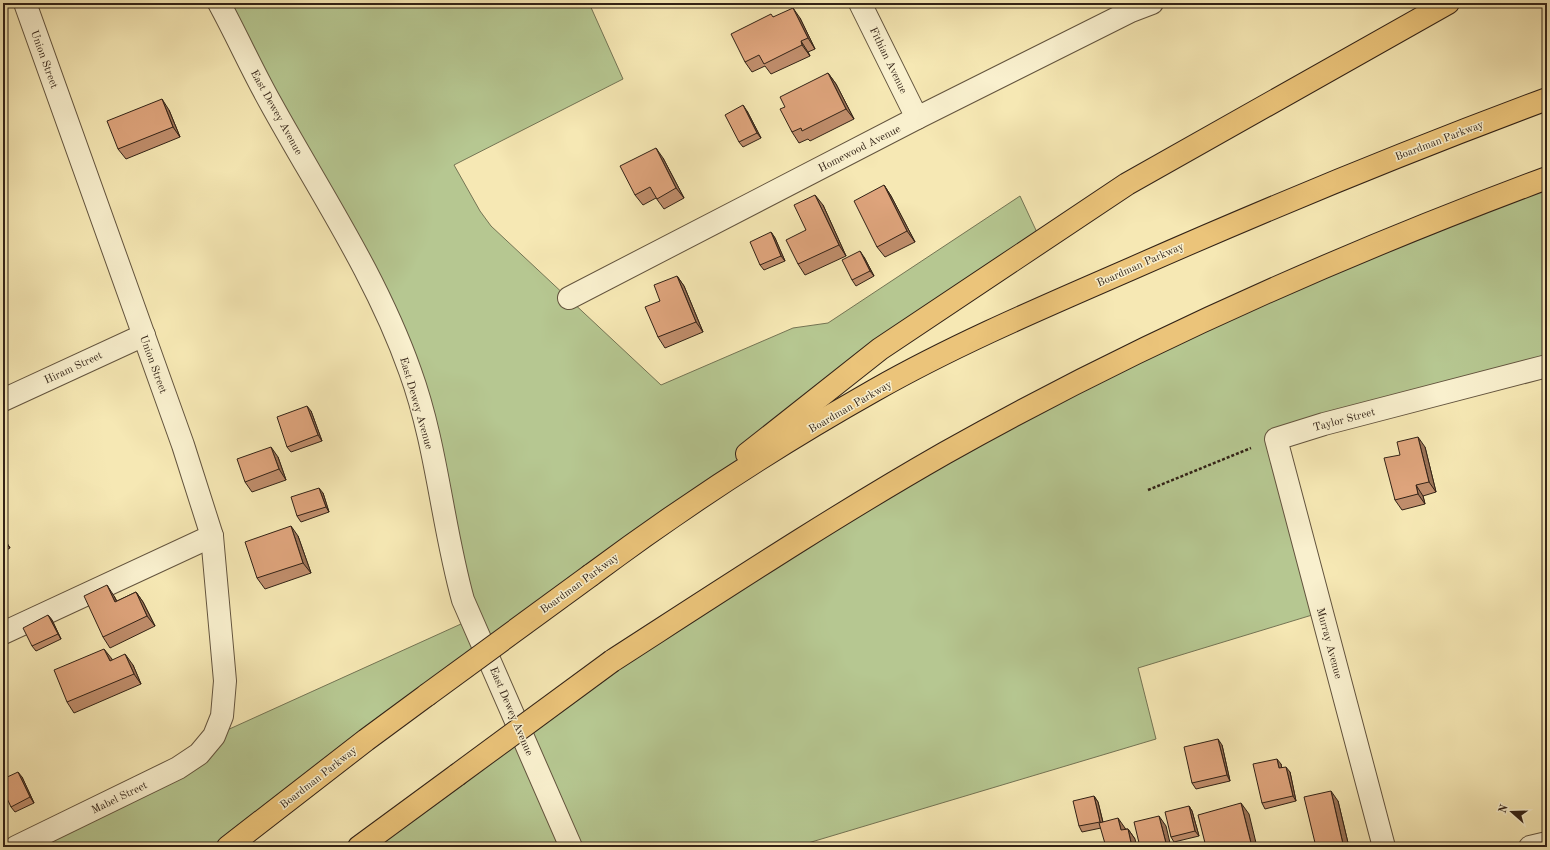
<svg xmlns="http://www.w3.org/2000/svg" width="1550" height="850" font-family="'Old Standard TT',serif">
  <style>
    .green { fill: #b6c791; stroke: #747454 }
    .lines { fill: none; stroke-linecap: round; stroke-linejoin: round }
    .minor-casing { stroke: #63543e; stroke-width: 24 }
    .highway-casing { stroke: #322216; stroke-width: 24 }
    .path { stroke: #322216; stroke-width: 2.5; stroke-dasharray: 3 2; stroke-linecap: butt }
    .minor { stroke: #f9f0ce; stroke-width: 22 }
    .highway { stroke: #ebc47a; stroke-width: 22 }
    .highway-bridge-casing { stroke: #322216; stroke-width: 24; stroke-linecap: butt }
    .highway-bridge { stroke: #ebc47a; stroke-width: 22 }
    .wall { fill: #bf8d6b; stroke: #322216 }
    .shaded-wall { fill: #9b7357; stroke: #322216 }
    .building { fill: #dea47c; stroke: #322216 }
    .labels { text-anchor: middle; stroke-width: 3; stroke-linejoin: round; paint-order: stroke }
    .street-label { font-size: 11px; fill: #322216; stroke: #f9f0ce }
  </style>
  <rect width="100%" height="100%" fill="#f6e8b4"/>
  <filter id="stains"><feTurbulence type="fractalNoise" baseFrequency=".005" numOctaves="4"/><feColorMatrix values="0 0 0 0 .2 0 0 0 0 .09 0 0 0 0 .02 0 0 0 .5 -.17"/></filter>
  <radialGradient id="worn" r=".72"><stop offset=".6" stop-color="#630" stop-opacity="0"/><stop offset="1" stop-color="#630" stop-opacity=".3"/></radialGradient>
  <g class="green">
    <polygon points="219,3 589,3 623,79 454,165 480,211 491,226 661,385 793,328 828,323 1020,196 1041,241 637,541 228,847 16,847 214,736 472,619 411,373"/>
    <polygon points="1547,178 1547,366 1276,439 1322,612 1138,668 1156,739 798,846 798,847 359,847 612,661 1063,390"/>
  </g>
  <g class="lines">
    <g class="minor-casing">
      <g id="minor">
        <path d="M219,3C237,36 252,70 270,102C319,191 376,275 410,371C437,445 442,525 463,600L571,847"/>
        <polyline points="860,3 917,118"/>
        <polyline points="569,298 917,118 1131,11 1152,3"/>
        <polyline points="3,400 144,335"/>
        <polyline points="3,633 212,536"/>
        <polyline points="16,847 178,768 199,754 214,736 222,716 225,681 212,536 183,445 25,3"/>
        <polyline points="1384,847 1276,439 1324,424 1547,366"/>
        <polyline points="1530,847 1547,843"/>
      </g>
    </g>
    <g class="highway-casing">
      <g id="highway">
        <polyline points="747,454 880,349 1127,184 1448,3"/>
        <path d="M591,575C681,508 777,445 875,390C958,343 1046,306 1133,268C1269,208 1407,151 1547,99"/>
        <path d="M612,661C722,590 831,518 945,453C1137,345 1340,255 1547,178"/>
        <polyline points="228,847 366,740 427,695"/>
        <polyline points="359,847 457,775"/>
      </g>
    </g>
    <polyline class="path" points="1148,490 1251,448"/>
    <use href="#minor" class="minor"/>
    <use href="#highway" class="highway"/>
    <g class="highway-bridge-casing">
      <g id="highway-bridge">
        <polyline points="427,695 591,575"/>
        <polyline points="457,775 612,661"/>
      </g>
    </g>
    <use href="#highway-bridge" class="highway-bridge"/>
  </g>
  <g class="wall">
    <polygon points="773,17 800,18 815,49 808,52 810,56 771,74 765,66 752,72 745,62"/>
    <polygon points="828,73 836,84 854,119 810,141 808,139 799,143 792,132 785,107"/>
    <polygon points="169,110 180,137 126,159 118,149"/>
    <polygon points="747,111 761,138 743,147 739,142"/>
    <polygon points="663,158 684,198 664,209 656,198 643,205 635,195"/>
    <polygon points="884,185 891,196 915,242 885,257 877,247"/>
    <polygon points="823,205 846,256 805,275 798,264 806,230"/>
    <polygon points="771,232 775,238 785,261 764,270 760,265"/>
    <polygon points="864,257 874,276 856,286 852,280"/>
    <polygon points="677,276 684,286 703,332 665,348 658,337 660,301"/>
    <polygon points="311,411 322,441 291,452 287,447"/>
    <polygon points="1425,447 1436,492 1423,496 1425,504 1402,510 1395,500 1400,455"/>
    <polygon points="278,457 286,480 252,492 245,482"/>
    <polygon points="323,493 329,512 301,522 297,516"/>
    <polygon points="298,536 311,573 265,589 257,578"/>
    <polygon points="3,537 10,548 3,552"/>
    <polygon points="136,592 143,602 155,626 110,648 103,637 114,596 117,601"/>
    <polygon points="3,607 6,612 3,614"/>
    <polygon points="48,615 52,620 61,639 36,651 32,646"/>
    <polygon points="112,660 133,665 141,684 74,713 67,702"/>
    <polygon points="1222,745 1230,781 1196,789 1192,783"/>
    <polygon points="1281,764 1281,768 1290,772 1296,801 1265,809 1262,803"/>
    <polygon points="22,777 34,803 15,812 11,807"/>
    <polygon points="1094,796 1098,802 1103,822 1125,828 1125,829 1128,829 1135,839 1101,828 1082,832 1079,826"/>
    <polygon points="1338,801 1349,847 1316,847"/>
    <polygon points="1189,806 1192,811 1199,836 1174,842 1171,837"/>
  </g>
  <g class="shaded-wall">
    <polygon points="793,8 800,18 815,49 808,38"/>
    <polygon points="801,41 808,52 810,56 802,45"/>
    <polygon points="828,73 836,84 854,119 846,109"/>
    <polygon points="162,99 169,110 180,137 173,127"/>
    <polygon points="743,105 747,111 761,138 757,133"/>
    <polygon points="656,148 663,158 684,198 676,188"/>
    <polygon points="884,185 891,196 915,242 907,231"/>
    <polygon points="815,195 823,205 846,256 839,245"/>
    <polygon points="771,232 775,238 785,261 781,256"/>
    <polygon points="860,251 864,257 874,276 870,271"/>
    <polygon points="677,276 684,286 703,332 696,322"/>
    <polygon points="307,406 311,411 322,441 318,435"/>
    <polygon points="1418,437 1425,447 1436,492 1429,482"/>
    <polygon points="271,447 278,457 286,480 279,469"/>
    <polygon points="1416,485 1423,496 1425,504 1418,494"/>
    <polygon points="319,488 323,493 329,512 326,507"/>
    <polygon points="291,526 298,536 311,573 303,563"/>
    <polygon points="3,537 10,548 3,538"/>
    <polygon points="107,585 114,596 122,613 115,602"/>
    <polygon points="136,592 143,602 155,626 147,616"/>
    <polygon points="48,615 52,620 61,639 58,634"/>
    <polygon points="104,649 112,659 117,672 110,661"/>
    <polygon points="125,654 133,665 141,684 134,674"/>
    <polygon points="1218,739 1222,745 1230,781 1227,775"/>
    <polygon points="1277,759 1281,764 1283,774 1279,768"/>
    <polygon points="1286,767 1290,772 1296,801 1293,796"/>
    <polygon points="18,772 22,777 34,803 30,797"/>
    <polygon points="1331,791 1338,801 1349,847 1345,847 1343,844"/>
    <polygon points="1094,796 1098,802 1104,827 1100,822"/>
    <polygon points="1241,803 1249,814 1257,847 1252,847"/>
    <polygon points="1189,806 1192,811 1199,836 1195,831"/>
    <polygon points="1159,816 1166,826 1171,847 1167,847"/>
    <polygon points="1118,818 1125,828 1128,841 1121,830"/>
    <polygon points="1128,829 1135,839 1137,847 1132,847"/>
  </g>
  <g class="building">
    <polygon points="793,8 808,38 801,41 802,45 764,64 759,55 745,62 731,34 771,14 773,17"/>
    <polygon points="828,73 846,109 802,131 801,128 792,132 780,109 785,107 780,97"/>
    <polygon points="162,99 173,127 118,149 107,121"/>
    <polygon points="743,105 757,133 739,142 725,115"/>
    <polygon points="656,148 676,188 657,199 650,187 635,195 620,166"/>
    <polygon points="884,185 907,231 877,247 854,201"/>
    <polygon points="815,195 839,245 798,264 786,240 806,230 794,205"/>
    <polygon points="771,232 781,256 760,265 750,242"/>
    <polygon points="860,251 870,271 852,280 842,260"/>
    <polygon points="677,276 696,322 658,337 645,307 660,301 654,285"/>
    <polygon points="307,406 318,435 287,447 277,417"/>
    <polygon points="1418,437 1429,482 1416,485 1418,494 1395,500 1384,458 1400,455 1397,442"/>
    <polygon points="271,447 279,469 245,482 237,459"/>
    <polygon points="319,488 326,507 297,516 291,497"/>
    <polygon points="291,526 303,563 257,578 245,542"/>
    <polygon points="107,585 115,602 136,592 147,616 103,637 84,596"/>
    <polygon points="48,615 58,634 32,646 23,628"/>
    <polygon points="104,649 110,661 125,654 134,674 67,702 54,670"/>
    <polygon points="1218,739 1227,775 1192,783 1184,747"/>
    <polygon points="1277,759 1279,768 1286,767 1293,796 1262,803 1253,764"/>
    <polygon points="18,772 30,797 11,807 3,790 3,779"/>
    <polygon points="1331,791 1343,844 1330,847 1316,847 1304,797"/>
    <polygon points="1094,796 1100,822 1079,826 1073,801"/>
    <polygon points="1241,803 1252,847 1206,847 1198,815"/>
    <polygon points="1189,806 1195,831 1171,837 1165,812"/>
    <polygon points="1159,816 1167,847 1140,847 1134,822"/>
    <polygon points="1118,818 1121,830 1128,829 1132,847 1106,847 1099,823"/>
  </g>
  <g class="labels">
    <g class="street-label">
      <text transform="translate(45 59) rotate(70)" y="4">Union Street</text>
      <text transform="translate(889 60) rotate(64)" y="4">Fithian Avenue</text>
      <text transform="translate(277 112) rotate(61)" y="4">East Dewey Avenue</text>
      <text transform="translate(1439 140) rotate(-21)" y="4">Boardman Parkway</text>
      <text transform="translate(859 148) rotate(-27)" y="4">Homewood Avenue</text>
      <text transform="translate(1140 264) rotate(-24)" y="4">Boardman Parkway</text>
      <text transform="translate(154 364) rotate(70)" y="4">Union Street</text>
      <text transform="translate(73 367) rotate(-25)" y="4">Hiram Street</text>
      <text transform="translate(417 403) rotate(74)" y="4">East Dewey Avenue</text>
      <text transform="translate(850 406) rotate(-30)" y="4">Boardman Parkway</text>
      <text transform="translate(1344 419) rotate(-15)" y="4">Taylor Street</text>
      <text transform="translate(579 583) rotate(-36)" y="4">Boardman Parkway</text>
      <text transform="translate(1330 643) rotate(75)" y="4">Murray Avenue</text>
      <text transform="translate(512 711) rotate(67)" y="4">East Dewey Avenue</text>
      <text transform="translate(318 777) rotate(-38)" y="4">Boardman Parkway</text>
      <text transform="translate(119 797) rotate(-26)" y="4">Mabel Street</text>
    </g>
  </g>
  <rect width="1550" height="850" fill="none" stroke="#f6e8b4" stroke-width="16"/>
  <rect x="4" y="4" width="1542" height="842" fill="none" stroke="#322216" stroke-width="2"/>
  <rect x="8" y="8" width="1534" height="834" fill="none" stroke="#322216"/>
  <g transform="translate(1512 812) rotate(290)" stroke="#f9f0ce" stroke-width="3" paint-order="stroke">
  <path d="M0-3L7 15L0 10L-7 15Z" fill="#322216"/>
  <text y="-6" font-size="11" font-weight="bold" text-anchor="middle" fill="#322216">N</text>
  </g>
  <rect width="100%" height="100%" filter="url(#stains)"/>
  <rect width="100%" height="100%" fill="url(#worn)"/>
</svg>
